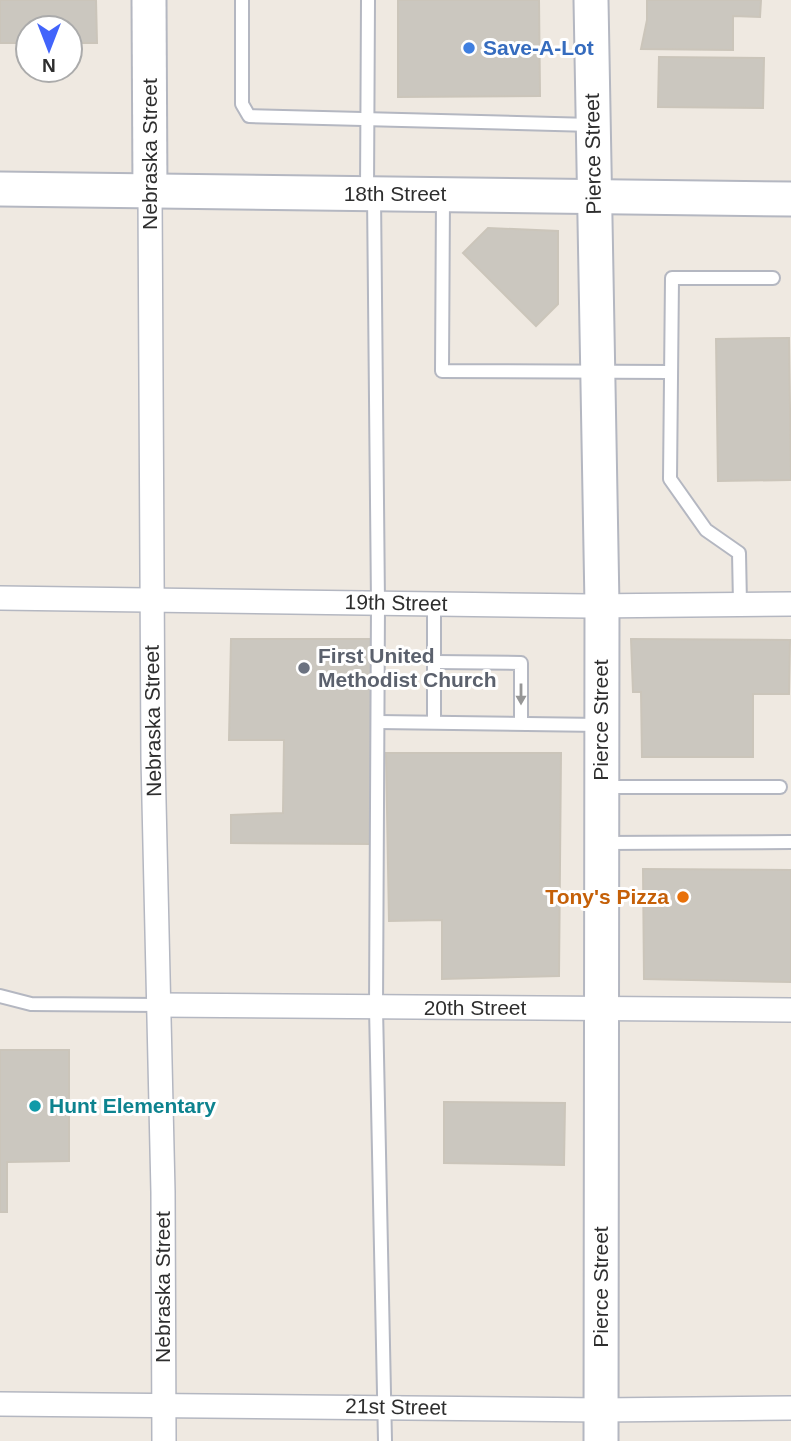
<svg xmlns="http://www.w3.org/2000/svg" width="791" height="1441" font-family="Arial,sans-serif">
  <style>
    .building { fill: #cbc7bf; stroke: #cbc5ba; stroke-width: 2 }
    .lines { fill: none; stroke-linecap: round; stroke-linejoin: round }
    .lane-casing { stroke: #b4b7c1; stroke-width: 16 }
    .street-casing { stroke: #b4b7c1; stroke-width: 26 }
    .secondary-casing { stroke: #b4b7c1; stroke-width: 37 }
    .lane { stroke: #fff; stroke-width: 12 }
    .street { stroke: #fff; stroke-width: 23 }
    .secondary { stroke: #fff; stroke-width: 33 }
    .oneway { fill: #969696 }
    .shop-dot { fill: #3f7fe0; stroke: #fff; stroke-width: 2.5 }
    .worship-dot { fill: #6b7280; stroke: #fff; stroke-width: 2.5 }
    .food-dot { fill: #e8710a; stroke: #fff; stroke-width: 2.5 }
    .culture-dot { fill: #0f9aa8; stroke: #fff; stroke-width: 2.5 }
    .labels { text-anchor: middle; stroke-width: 6; stroke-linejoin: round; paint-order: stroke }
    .shop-label { font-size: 21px; font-weight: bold; fill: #366cbe; stroke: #fff; text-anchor: start }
    .street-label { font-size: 21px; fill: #2e2e2e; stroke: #fff }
    .worship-label { font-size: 21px; font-weight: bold; fill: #5b616d; stroke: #fff; text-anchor: start }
    .food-label { font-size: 21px; font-weight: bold; fill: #c56008; stroke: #fff; text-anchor: end }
    .culture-label { font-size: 21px; font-weight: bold; fill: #0d838f; stroke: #fff; text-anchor: start }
  </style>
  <rect width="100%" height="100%" fill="#efe9e1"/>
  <g class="building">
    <polygon points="0,0 96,0 97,43 70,43 70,28 28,28 28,43 0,43"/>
    <polygon points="398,0 539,0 540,96 398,97"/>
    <polygon points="647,0 761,0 760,17 733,16 733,50 641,49 647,20"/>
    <polygon points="659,57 764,58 763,108 658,107"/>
    <polygon points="488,228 558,231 558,304 536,326 463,253"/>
    <polygon points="789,338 791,480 718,481 716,339"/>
    <polygon points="231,639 372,639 371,844 231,843 231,815 283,813 284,740 229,740"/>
    <polygon points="631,639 790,640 789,694 753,694 753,757 642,757 641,692 633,692"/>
    <polygon points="386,753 561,753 559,976 442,979 442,920 389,921"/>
    <polygon points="643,869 791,870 791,982 644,979"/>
    <polygon points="0,1050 69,1050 69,1161 7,1162 7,1212 0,1212"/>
    <polygon points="444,1102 565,1103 564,1165 444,1163"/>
  </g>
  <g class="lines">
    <g class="lane-casing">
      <g id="lane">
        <polyline points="242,0 242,104 249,116 592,125"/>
        <polyline points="367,191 368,0"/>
        <polyline points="374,195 378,603 376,1008 385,1441"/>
        <polyline points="443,197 442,371 670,372"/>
        <polyline points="740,604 739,553 706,530 670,479 672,278 773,278"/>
        <polyline points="435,662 521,663 521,723"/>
        <polyline points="378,722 601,725"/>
        <polyline points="434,722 434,603"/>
        <polyline points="602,787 780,787"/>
        <polyline points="602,843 791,842"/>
        <polyline points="0,996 31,1004 159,1005"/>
      </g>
    </g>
    <g class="street-casing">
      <g id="street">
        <polyline points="150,193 153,758 163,1192 164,1441"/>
        <polyline points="0,598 589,606 791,604"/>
        <polyline points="159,1005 791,1010"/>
        <polyline points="0,1404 601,1410 791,1408"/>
      </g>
    </g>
    <g class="secondary-casing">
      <g id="secondary">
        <polyline points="149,0 150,193"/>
        <polyline points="591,0 602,605 601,1441"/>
        <polyline points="0,189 791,199"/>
      </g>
    </g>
    <use href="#lane" class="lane"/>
    <use href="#street" class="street"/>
    <use href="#secondary" class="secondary"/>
  </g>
  <defs><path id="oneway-solid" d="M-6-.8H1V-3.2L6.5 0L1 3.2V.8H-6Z" transform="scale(1.75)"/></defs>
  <use class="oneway" href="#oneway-solid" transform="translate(521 694) rotate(90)"/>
  <circle class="shop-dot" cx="469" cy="48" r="7"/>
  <circle class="worship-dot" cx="304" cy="668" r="7"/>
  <circle class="food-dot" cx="683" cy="897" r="7"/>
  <circle class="culture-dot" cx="35" cy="1106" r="7"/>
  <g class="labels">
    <g class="shop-label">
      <text x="483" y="55">Save-A-Lot</text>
    </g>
    <g class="street-label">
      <text transform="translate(150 154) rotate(-90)" y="7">Nebraska Street</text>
      <text transform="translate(593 154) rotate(-91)" y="7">Pierce Street</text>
      <text x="395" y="201">18th Street</text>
      <text transform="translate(396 603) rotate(1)" y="7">19th Street</text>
      <text transform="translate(601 720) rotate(-90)" y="7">Pierce Street</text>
      <text transform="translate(153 721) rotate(-91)" y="7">Nebraska Street</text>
      <text x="475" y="1015">20th Street</text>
      <text transform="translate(163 1287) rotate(-90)" y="7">Nebraska Street</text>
      <text transform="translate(601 1287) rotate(-90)" y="7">Pierce Street</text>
      <text transform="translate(396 1407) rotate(1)" y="7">21st Street</text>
    </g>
    <g class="worship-label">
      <text x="318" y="663">First United<tspan x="318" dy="24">Methodist Church</tspan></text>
    </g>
    <g class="food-label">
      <text x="669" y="904">Tony's Pizza</text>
    </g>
    <g class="culture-label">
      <text x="49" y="1113">Hunt Elementary</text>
    </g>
  </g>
  <g transform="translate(49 49) rotate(180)"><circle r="33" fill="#ffffff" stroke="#ababab" stroke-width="2"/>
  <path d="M0-5L12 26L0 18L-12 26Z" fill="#4264fb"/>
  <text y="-10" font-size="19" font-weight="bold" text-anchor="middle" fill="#2e2e2e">N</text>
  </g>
</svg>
